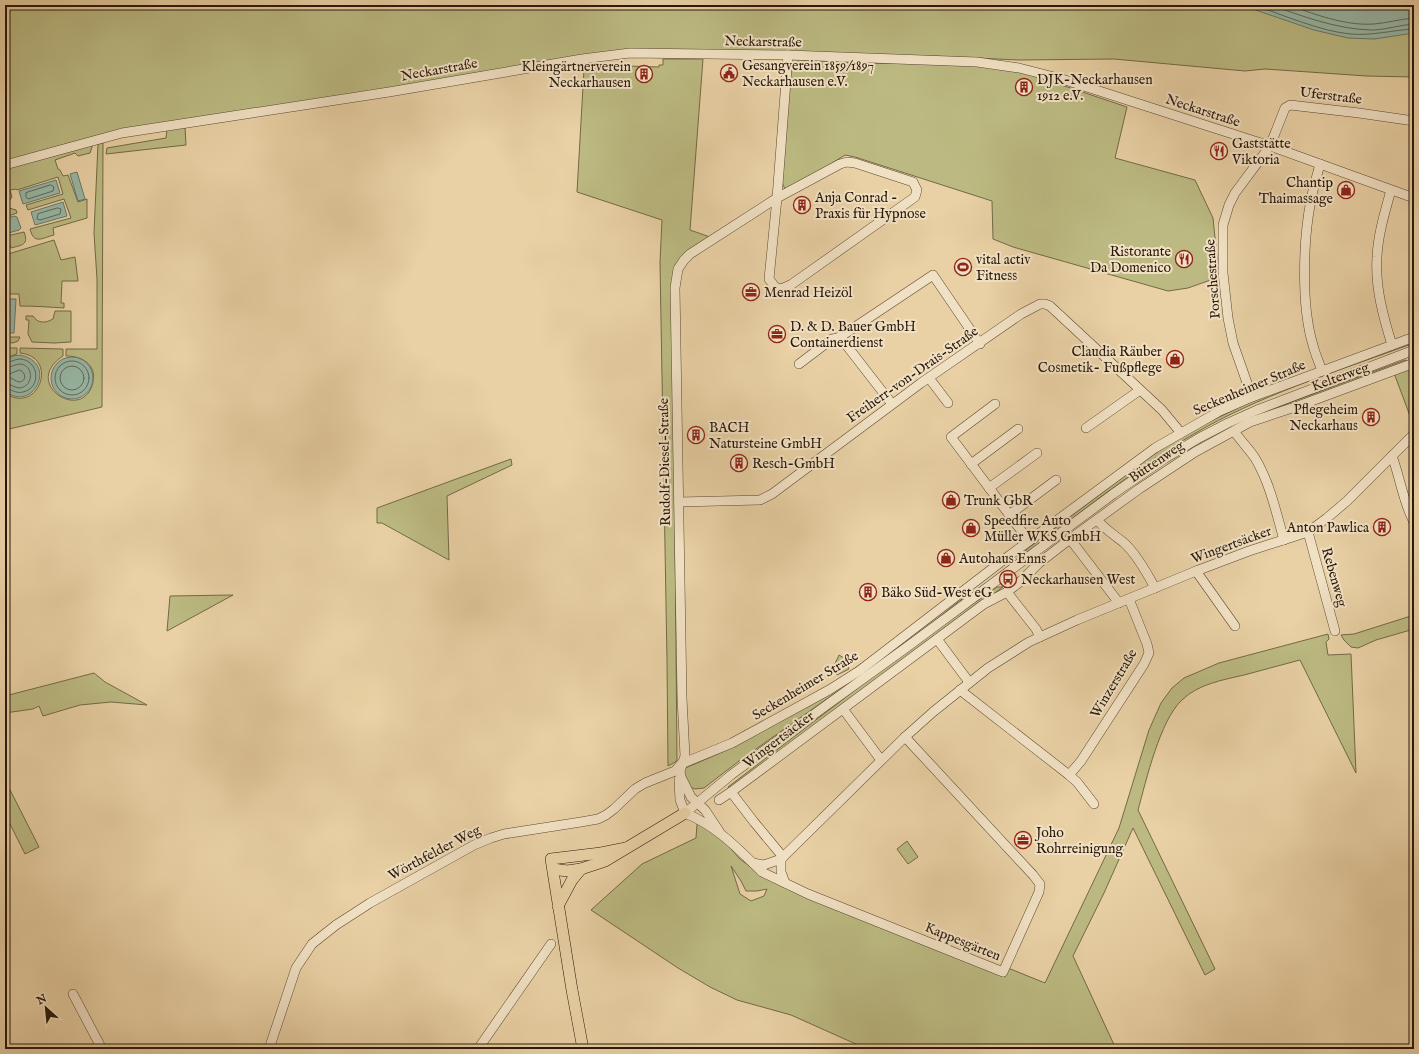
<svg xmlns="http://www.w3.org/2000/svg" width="1419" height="1054" font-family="'IM FELL English',serif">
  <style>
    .green { fill: #bcba82; stroke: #736946; fill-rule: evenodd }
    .water { fill: #97b7a6; stroke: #6b7768 }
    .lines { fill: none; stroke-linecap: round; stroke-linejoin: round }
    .shore { stroke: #606858; stroke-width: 1 }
    .minor-casing { stroke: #5a4631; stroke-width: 10 }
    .major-casing { stroke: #2a180a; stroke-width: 12 }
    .minor { stroke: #f1e1c4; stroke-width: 9 }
    .major { stroke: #e9d1a5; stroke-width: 11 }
    .labels { text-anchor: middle; stroke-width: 4; stroke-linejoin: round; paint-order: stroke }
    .street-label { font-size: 14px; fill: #2a180a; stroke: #f1e1c4 }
    .poi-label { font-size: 14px; fill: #2a180a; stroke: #f1e1c4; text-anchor: start }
  </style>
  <rect width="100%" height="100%" fill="#e9d1a5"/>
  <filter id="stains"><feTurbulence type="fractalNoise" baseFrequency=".005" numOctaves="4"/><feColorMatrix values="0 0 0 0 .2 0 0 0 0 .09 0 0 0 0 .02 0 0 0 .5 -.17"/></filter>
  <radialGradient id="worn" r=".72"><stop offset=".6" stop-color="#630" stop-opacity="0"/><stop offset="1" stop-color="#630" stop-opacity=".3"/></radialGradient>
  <g class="green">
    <polygon points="5,5 1414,5 1414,77 1367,76 1265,69 1245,71 1114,59 1019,60 930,56 629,50 188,120 5,161"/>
    <polygon points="663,59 703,59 690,230 710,237 676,266 674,420 677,761 668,766 667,661 660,262 662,220 577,192 584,69 627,66 659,67 659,65 663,65"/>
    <polygon points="787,59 862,63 979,64 1014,69 1127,107 1115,158 1195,180 1213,218 1219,277 1188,288 1168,291 1013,247 993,239 992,201 855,157 845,155 791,189 785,189 783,185 782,180"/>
    <polygon points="185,127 186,145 106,154 107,148 166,138 167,129"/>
    <path d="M103,143L102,407L5,430V393C38,416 60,357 20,353V348L63,349V356C20,384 84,424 93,382C97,364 81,356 66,356V349H97V279L94,233L98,144Z"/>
    <path d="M93,144L90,153L78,156L75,153L55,160L58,169L60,170L63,176L68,175L78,202L87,199V218L53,228L54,235C42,238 34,245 30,229L71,218L64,199L28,210L26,205L63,194L58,177L17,190L16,189L10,190L12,197L9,201L5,203V169Z"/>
    <polygon points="9,208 16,210 17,213 5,217 5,209"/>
    <path d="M24,232C29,245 22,245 11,248L7,236Z"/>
    <path d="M54,240L61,260L75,257L78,281H62L61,303H64V308C49,307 35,306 20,306L19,294H5V255Z"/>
    <path d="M55,311H71V342L54,343L32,342L28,334L29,320H26V316H33C38,324 46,323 53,319Z"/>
    <polygon points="5,337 20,337 18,341 13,343 5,342"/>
    <path d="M1414,340V343C1344,369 1272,391 1206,427C1145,461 1090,505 1035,547L1017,559L1018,556L1151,456L1187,433L1256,399Z"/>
    <polygon points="5,348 17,348 17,354 5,358"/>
    <polygon points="1405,360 1411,362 1277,411 1275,408"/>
    <polygon points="1414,366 1414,422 1413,424 1394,373"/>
    <polygon points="511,459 512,465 447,496 449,560 382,523 377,523 377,508"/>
    <polygon points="975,584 971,592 937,619 858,677 739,761 704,788 695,789 690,787 686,782 683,769 734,747 788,715"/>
    <polygon points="997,587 1003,587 844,704 730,790 728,787 905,652"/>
    <polygon points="233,595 167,631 170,596"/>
    <polygon points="1414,615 1414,629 1376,640 1358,648 1351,647 1344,640 1341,635 1354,634"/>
    <path d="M1328,634L1329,639L1326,642L1328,655L1351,654L1356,773L1300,660C1281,665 1263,670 1244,675C1223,680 1198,684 1182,700C1160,720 1146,781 1138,810L1215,969L1205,975L1133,828L1104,893L1073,956L1116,1049H867L791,1015L737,1000L710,987L678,968L591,910L642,864L696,838L697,824L714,830L740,859L760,874L804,895L924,945L1005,977L1008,968L1045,983L1119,828L1149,730L1161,703L1172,688L1184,678L1219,663ZM731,866L741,881L746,891H757L767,889L764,896L751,901L740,894Z"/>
    <polygon points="839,655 844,658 849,669 837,675 833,668"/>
    <polygon points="94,673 105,682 147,705 111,702 80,705 43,716 39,706 33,709 5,713 5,696"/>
    <polygon points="5,780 39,847 25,854 5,814"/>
    <polygon points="907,841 918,857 908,864 897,849"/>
  </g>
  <g class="water">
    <polygon points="1241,5 1414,5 1414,33 1374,39 1348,38 1314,30"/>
    <polygon points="77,172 85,199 78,201 70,174"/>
    <polygon points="56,180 60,193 23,204 19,191"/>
    <polygon points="63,202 67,216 35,225 31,212"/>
    <polygon points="14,216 17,217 21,228 19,230 5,234 5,219"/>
    <polygon points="8,299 16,299 14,333 6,333"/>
    <path d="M20,355C59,362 33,414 5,391V361L13,356Z"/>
    <circle cx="72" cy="378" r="21"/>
  </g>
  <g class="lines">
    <g class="shore">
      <path d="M1254,5C1283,15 1320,31 1350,34C1373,36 1392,30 1414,29"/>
      <path d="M1270,5C1303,16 1335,29 1371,30C1385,30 1400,25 1414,24"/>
      <path d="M1288,5C1315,14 1344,26 1374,24C1387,23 1400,19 1414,18"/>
      <polygon points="51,185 54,187 53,191 28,199 26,197 26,193"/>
      <polygon points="58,208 61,209 60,214 40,220 37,219 38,214"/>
      <circle cx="72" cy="378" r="17"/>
      <path d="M5,363C10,363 14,359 20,359C39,360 42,388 23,392C16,394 11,389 5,388"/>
      <circle cx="72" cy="378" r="12"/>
      <path d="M5,368C10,368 15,364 20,364C34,365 34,386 20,388C14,388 11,384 5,383"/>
      <path d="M20,370C27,373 26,382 19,382C16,381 11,378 9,377L10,374Z"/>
    </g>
    <g class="minor-casing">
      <g id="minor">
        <path d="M1320,164C1317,176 1313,188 1311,200C1303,240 1301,306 1313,345C1315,354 1319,362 1322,371"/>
        <polyline points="5,165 122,133 389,92 582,59 630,53 788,55 977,62 1019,68 1062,79 1270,146 1414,198"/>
        <path d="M1391,190C1385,212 1378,234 1377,257C1375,287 1383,316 1392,345"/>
        <polyline points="799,364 832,339 840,337"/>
        <polyline points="929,378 948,403"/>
        <polyline points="1252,397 1233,343 1228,318 1223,273 1223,225 1229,205 1235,193 1270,146 1285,108 1290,105 1359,113 1414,121"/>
        <polyline points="892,404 840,337 933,275 980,344"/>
        <polyline points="995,404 951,437 1029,541"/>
        <polyline points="1086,428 1140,390"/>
        <path d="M1234,431C1240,440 1249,449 1255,458C1270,483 1276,512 1284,540"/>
        <path d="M1392,456C1400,477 1403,502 1414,522"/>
        <polyline points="971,464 1018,429"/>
        <polyline points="989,488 1037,453"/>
        <polyline points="679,502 760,500 772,494 921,383 1021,314 1040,304 1045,304 1050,306 1162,410 1181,433"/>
        <polyline points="1009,515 1056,480"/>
        <path d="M1097,520C1105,529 1114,535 1123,542C1136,553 1147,573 1155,588"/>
        <polyline points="1308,532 1335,631"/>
        <polyline points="1070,539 1119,603"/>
        <polyline points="1196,571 1235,626"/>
        <polyline points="1007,592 1036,629 1040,637"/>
        <polyline points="937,639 969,682"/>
        <polyline points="960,690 1069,775 1081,761 1144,664 1149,653 1147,644 1129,599"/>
        <polyline points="843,709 881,760"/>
        <polyline points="1069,775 1077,782 1094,804"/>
        <polyline points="680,777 679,780 680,800 685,813"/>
        <polyline points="731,792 754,822 783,857"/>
        <polyline points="719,800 731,792 984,604 1007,592 1021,581 1039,563 1070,539 1139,489 1195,452 1250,422 1298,406 1414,363"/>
        <polyline points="685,813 731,775 766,749 907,647 1113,494 1164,459 1199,438 1228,423 1257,410 1414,350"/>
        <path d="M685,813C718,827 736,847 762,872L808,894L1003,972L1039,892L1040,884L1033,875L905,737"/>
        <polyline points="719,831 705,810 691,797 681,777 680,771 685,756 682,698 675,288 678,269 684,260 690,254 777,198 840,164 847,162 855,163 913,182 917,190 915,197 792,284 781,289 775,287 769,279 777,198 788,55"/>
        <polyline points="781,859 781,872 785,883"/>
        <polyline points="753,863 764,865 781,859 905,737 933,712 988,668 1029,642 1077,620 1196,571 1249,551 1308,532 1327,518 1347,501 1414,434"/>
        <polyline points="73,994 102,1049"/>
        <polyline points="269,1049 296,968 312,944 336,925 370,903 474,845 491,838 504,834 581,822 598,819 606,815 614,809 635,789 645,783 675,771 681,764 732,743 829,690 859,671 1010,555 1155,448 1218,412 1252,397 1414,337"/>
        <polyline points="478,1049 551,944"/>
      </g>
    </g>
    <g class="major-casing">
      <g id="major">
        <polyline points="553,869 567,871 581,869 605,861 685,813"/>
        <polyline points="558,906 572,880 581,869"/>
        <polyline points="583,1049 572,990 551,859 601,853 626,848"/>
      </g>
    </g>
    <use href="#minor" class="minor"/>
    <use href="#major" class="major"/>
  </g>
  <defs>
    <g id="civic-ring" transform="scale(0.9)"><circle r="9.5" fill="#f1e1c4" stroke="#8f2418" stroke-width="1.5"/><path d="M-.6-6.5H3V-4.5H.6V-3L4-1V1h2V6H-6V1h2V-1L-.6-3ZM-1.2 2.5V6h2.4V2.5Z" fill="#8f2418"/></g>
    <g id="building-ring" transform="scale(0.9)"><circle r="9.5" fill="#f1e1c4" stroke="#8f2418" stroke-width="1.5"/><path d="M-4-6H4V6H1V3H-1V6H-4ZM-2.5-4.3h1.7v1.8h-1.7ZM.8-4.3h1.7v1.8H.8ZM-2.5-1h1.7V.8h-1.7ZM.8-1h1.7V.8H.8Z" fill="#8f2418"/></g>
    <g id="restaurant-ring" transform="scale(0.9)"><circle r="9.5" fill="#f1e1c4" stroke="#8f2418" stroke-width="1.5"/><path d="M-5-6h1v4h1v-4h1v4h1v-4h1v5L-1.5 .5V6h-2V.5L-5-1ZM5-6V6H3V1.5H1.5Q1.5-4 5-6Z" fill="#8f2418"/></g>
    <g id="shop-ring" transform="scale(0.9)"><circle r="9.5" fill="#f1e1c4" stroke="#8f2418" stroke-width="1.5"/><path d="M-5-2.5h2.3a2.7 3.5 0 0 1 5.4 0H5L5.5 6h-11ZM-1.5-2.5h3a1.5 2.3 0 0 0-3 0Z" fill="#8f2418"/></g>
    <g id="stadium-ring" transform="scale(0.9)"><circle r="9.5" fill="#f1e1c4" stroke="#8f2418" stroke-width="1.5"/><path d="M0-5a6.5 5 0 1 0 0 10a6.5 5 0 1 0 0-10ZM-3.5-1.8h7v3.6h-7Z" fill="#8f2418"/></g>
    <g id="office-ring" transform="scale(0.9)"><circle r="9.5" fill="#f1e1c4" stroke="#8f2418" stroke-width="1.5"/><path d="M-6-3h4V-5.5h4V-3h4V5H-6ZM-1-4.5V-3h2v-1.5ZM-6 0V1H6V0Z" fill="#8f2418"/></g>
    <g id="bus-ring" transform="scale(0.9)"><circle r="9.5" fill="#f1e1c4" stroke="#8f2418" stroke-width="1.5"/><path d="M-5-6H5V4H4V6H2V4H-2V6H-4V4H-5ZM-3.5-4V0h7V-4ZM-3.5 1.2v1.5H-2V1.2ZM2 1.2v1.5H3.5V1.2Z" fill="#8f2418"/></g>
  </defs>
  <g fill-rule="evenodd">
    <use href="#civic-ring" x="729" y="73"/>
    <use href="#building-ring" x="644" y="74"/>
    <use href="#building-ring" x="1024" y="87"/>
    <use href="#restaurant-ring" x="1219" y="151"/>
    <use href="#shop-ring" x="1346" y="190"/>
    <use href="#building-ring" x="802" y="205"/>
    <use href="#restaurant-ring" x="1184" y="259"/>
    <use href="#stadium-ring" x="963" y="267"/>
    <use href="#office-ring" x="751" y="292"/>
    <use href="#office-ring" x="777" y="334"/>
    <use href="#shop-ring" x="1175" y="359"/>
    <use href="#building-ring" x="1371" y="417"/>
    <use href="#building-ring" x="696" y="435"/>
    <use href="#building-ring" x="739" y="463"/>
    <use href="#shop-ring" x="951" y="500"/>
    <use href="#building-ring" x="1382" y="527"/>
    <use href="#shop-ring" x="971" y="528"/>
    <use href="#shop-ring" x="946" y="558"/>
    <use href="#bus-ring" x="1008" y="579"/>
    <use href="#building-ring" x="868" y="592"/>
    <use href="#office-ring" x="1023" y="840"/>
  </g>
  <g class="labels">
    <g class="street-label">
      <text transform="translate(763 41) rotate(1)" y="5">Neckarstraße</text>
      <text transform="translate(439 69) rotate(-10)" y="5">Neckarstraße</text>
      <text transform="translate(1331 95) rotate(7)" y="5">Uferstraße</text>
      <text transform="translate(1203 110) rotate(18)" y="5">Neckarstraße</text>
      <text transform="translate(1212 279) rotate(-94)" y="5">Porschestraße</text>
      <text transform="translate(912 374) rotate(-35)" y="5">Freiherr-von-Drais-Straße</text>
      <text transform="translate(1340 376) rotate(-20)" y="5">Kelterweg</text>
      <text transform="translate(1249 387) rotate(-23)" y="5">Seckenheimer Straße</text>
      <text transform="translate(1156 461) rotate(-34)" y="5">Büttenweg</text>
      <text transform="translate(664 462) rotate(-91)" y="5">Rudolf-Diesel-Straße</text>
      <text transform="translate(1231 544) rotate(-20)" y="5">Wingertsäcker</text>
      <text transform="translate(1335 577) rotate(74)" y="5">Rebenweg</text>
      <text transform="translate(1113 683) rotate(-59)" y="5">Winzerstraße</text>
      <text transform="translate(805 685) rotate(-31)" y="5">Seckenheimer Straße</text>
      <text transform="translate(778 739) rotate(-37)" y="5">Wingertsäcker</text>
      <text transform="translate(434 852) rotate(-28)" y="5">Wörthfelder Weg</text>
      <text transform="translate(963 941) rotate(22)" y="5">Kappesgärten</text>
    </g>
    <g class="poi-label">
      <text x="742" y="70">Gesangverein 1859/1897<tspan x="742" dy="16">Neckarhausen e.V.</tspan></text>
      <text x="631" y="71" text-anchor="end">Kleingärtnerverein<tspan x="631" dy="16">Neckarhausen</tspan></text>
      <text x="1037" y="84">DJK-Neckarhausen<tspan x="1037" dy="16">1912 e.V.</tspan></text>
      <text x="1232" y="148">Gaststätte<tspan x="1232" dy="16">Viktoria</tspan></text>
      <text x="1333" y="187" text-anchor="end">Chantip<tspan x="1333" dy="16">Thaimassage</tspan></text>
      <text x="815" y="202">Anja Conrad -<tspan x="815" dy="16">Praxis für Hypnose</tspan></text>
      <text x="1171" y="256" text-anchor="end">Ristorante<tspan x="1171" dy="16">Da Domenico</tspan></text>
      <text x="976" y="264">vital activ<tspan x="976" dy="16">Fitness</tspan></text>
      <text x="764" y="297">Menrad Heizöl</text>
      <text x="790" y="331">D. &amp; D. Bauer GmbH<tspan x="790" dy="16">Containerdienst</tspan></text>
      <text x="1162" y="356" text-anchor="end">Claudia Räuber<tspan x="1162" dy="16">Cosmetik- Fußpflege</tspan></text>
      <text x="1358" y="414" text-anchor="end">Pflegeheim<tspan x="1358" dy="16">Neckarhaus</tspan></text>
      <text x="709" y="432">BACH<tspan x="709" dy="16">Natursteine GmbH</tspan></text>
      <text x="752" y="468">Resch-GmbH</text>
      <text x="964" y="505">Trunk GbR</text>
      <text x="984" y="525">Speedfire Auto<tspan x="984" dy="16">Müller WKS GmbH</tspan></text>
      <text x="1369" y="532" text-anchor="end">Anton Pawlica</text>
      <text x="959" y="563">Autohaus Enns</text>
      <text x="1021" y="584">Neckarhausen West</text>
      <text x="881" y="597">Bäko Süd-West eG</text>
      <text x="1036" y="837">Joho<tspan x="1036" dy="16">Rohrreinigung</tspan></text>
    </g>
  </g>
  <rect width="1419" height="1054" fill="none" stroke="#e9d1a5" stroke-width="20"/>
  <rect x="6" y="6" width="1407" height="1042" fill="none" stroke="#2a180a" stroke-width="2"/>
  <rect x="10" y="10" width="1399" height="1034" fill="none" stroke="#2a180a"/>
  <g transform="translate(46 1008) rotate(333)" stroke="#f1e1c4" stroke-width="3" paint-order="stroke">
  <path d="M0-3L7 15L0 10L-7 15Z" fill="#2a180a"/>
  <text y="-6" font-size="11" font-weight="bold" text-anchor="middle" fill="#2a180a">N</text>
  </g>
  <rect width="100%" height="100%" filter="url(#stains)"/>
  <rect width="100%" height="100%" fill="url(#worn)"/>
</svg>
